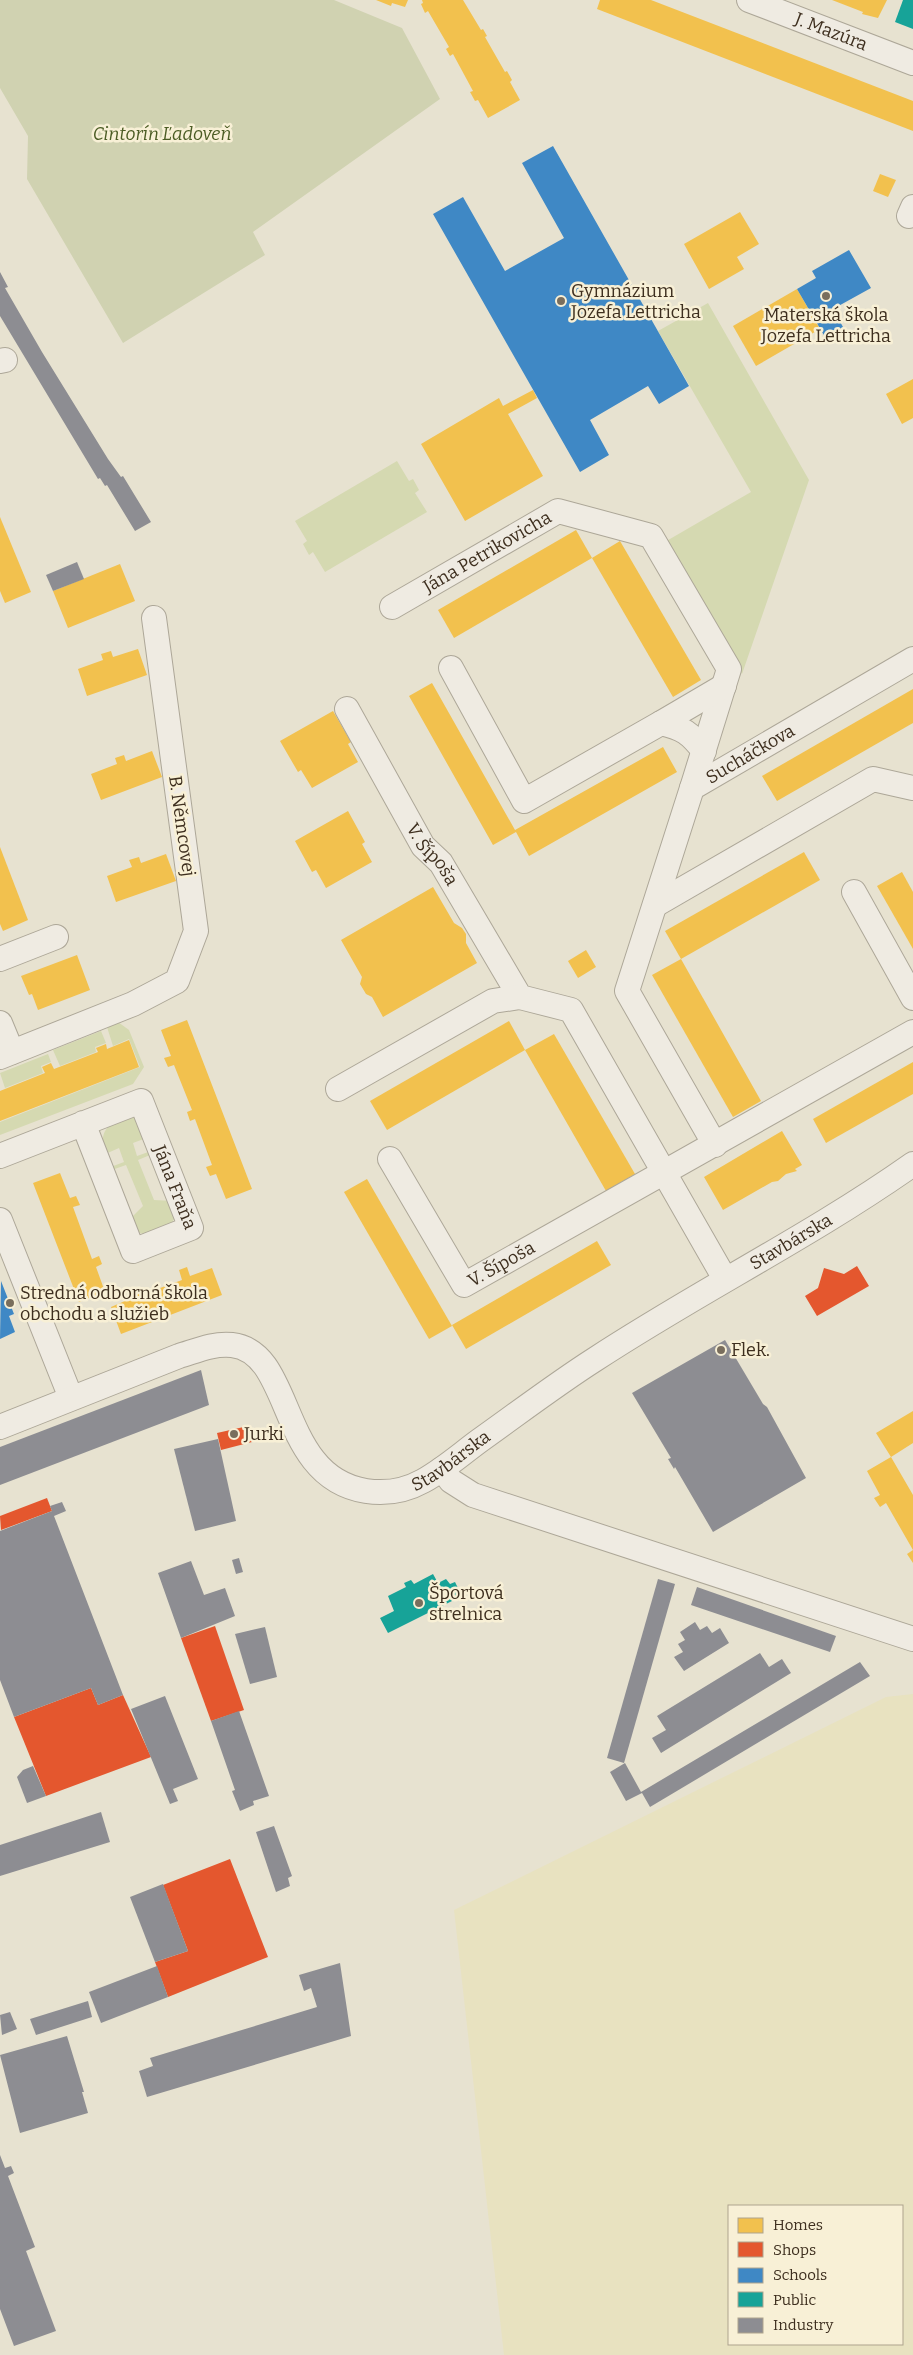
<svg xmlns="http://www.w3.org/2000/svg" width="913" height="2355" font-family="Bitter,serif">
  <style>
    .farmland { fill: #e8e2c0; fill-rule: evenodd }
    .green { fill: #d5d9b1 }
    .cemetery { fill: #d0d2b1 }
    .homes { fill: #f2c14e }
    .shops { fill: #e4572e }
    .schools { fill: #3f88c5 }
    .public { fill: #17a398 }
    .industry { fill: #8d8d92 }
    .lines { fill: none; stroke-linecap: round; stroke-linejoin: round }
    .minor-casing { stroke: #ada798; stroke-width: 26 }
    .minor { stroke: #efebe2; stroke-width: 24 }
    .poi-dot { fill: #796e5d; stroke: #f8f0d6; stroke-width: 2 }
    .labels { text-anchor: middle; stroke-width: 5; stroke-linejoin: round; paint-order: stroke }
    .street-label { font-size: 18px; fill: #3e2f1f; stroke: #f8f0d6 }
    .park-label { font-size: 18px; font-style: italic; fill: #4b5c24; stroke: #f8f0d6 }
    .poi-label { font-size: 18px; fill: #3e2f1f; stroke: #f8f0d6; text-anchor: start }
  </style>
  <rect width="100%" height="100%" fill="#e7e2d0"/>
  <path class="farmland" d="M913,1694V2355H504L454,1910L886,1697ZM729,2206H902V2344H729Z"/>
  <g class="green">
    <polygon points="708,303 809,480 742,674 663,543 751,492 658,331"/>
    <polygon points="397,461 409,481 413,479 419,490 415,493 427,512 325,572 313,552 309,555 303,544 307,541 295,521"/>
    <polygon points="118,1022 129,1030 144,1067 133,1084 0,1135 0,1122 140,1067 129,1039 113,1046 107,1027"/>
    <polygon points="101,1031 106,1043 95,1047 96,1052 60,1066 53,1050"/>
    <polygon points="48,1054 51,1062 41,1066 43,1073 5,1088 0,1073"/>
    <path d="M129,1117L137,1118L149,1137L133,1143L137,1156L154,1150L155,1153L138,1160L154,1200L173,1201L175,1217L171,1225L146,1235L140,1233L130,1219L143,1206L126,1165L109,1171L108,1168L124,1162L119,1148L103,1155C101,1128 105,1126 129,1117Z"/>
  </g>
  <polygon class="cemetery" points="0,0 334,0 402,28 440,99 253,232 265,255 123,343 27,179 28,136 0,88"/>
  <g class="homes">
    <polygon points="376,0 408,0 405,7 392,3 391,6"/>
    <polygon points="422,0 463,0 481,30 483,29 487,36 485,37 505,72 507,71 512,80 510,82 520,100 488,118 478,100 475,101 470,92 473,91 453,54 450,56 446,49 449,47 428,11 425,13 421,4 423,3"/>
    <polygon points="600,0 651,0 913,101 913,131 597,9"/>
    <polygon points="832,0 887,0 878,18 862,14 863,12"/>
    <polygon points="880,174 896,180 888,197 873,191"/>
    <polygon points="740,212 759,244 737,257 744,269 709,289 684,244"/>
    <polygon points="797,289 820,329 756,366 733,326"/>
    <polygon points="913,379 913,418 902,424 886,394"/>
    <polygon points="533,390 537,398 508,414 543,476 465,521 421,444 499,398 503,406"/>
    <polygon points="0,517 31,592 5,603 0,591"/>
    <polygon points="576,530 592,558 454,638 438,610"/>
    <polygon points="620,541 701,680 673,697 592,558"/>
    <polygon points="120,564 135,601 68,628 53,591"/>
    <polygon points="138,649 147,675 87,696 78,669 103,660 101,654 111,651 113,657"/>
    <polygon points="432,683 515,830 663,747 677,772 529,856 516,832 493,845 409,696"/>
    <polygon points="913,689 913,723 777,801 762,776"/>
    <polygon points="333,711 351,742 348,744 358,762 312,788 301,770 298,772 280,741"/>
    <polygon points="152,751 162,777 101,800 91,774 117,764 115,758 124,755 126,761"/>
    <polygon points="348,811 365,842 362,844 372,862 326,888 316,870 312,872 295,841"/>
    <polygon points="0,847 28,920 3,931 0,924"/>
    <polygon points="804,852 820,880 681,959 665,931"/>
    <polygon points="166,854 176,881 116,902 107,876 132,867 129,860 139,857 141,863"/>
    <polygon points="902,872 913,892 913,949 877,886"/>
    <polygon points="433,887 454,923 462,928 466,934 466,943 477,963 383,1017 372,997 366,994 360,984 362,977 341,940"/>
    <polygon points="586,950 596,967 578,978 568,961"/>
    <polygon points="77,955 90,990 38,1010 32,994 29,995 21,976"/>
    <polygon points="681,959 761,1101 733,1117 652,975"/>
    <polygon points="187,1020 252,1189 226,1199 216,1174 210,1176 206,1167 212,1165 195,1119 190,1121 187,1112 192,1110 174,1065 168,1067 164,1058 171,1056 161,1030"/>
    <polygon points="509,1021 525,1050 387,1130 370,1101"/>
    <polygon points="554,1034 635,1174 606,1191 525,1050"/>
    <polygon points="129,1040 139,1067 0,1121 0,1091 45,1073 42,1067 51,1063 54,1069 98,1052 96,1048 106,1044 107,1049"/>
    <polygon points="913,1062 913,1094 826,1143 813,1119"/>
    <polygon points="782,1131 802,1165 795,1169 797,1171 786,1174 778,1181 772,1182 723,1210 704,1177"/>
    <polygon points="60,1173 70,1198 76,1196 80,1205 73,1207 92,1259 99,1256 102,1264 96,1267 105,1292 79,1302 33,1183"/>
    <polygon points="367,1179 452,1326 429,1339 344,1192"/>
    <polygon points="597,1241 611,1265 466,1349 452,1325"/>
    <polygon points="187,1267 190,1276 212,1268 222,1295 121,1334 111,1307 132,1298 129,1290 138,1287 141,1295 182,1280 179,1270"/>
    <polygon points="913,1411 913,1443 891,1457 913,1495 913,1550 886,1503 880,1507 874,1498 880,1495 867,1471 891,1457 876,1433"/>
    <polygon points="913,1550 913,1563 907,1554"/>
  </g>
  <g class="shops">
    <polygon points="857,1266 869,1286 817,1316 805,1296 818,1288 824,1268 844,1274"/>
    <polygon points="248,1426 252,1442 221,1450 217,1433"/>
    <polygon points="47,1498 52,1511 1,1530 0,1516"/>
    <polygon points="215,1626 244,1710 211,1721 181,1638"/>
    <polygon points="91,1688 98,1705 123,1695 151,1757 46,1796 14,1717"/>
    <polygon points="230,1859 268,1957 168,1997 155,1962 188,1951 163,1885"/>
  </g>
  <g class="schools">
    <polygon points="553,146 689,386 659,404 648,386 590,420 609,455 580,472 433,214 463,197 505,271 564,238 522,163"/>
    <polygon points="849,250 871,288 833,309 843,327 825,337 797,289 816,278 812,271"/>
    <polygon points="1,1281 14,1314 9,1316 15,1332 0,1339"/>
  </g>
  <g class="public">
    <polygon points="903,0 913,0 913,29 895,22"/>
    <polygon points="433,1574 438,1583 446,1579 450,1584 455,1582 462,1596 388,1633 380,1618 394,1611 388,1596 406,1587 404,1583 411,1580 414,1584"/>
  </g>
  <g class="industry">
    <polygon points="0,272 8,287 5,288 42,352 108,459 121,477 123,476 151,522 135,531 107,485 105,486 100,478 98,479 0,316"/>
    <polygon points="77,562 84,579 53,591 46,575"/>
    <polygon points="725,1340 763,1404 767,1407 806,1478 713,1532 675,1467 674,1469 668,1459 671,1458 632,1393"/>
    <polygon points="201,1370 209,1405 0,1485 0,1447"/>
    <polygon points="218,1439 236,1521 195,1531 174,1449"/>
    <polygon points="62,1502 66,1511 54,1516 123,1695 98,1705 91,1688 14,1717 0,1680 0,1531 52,1511 50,1506"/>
    <polygon points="239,1558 243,1572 236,1574 232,1560"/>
    <polygon points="191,1561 204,1595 225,1588 235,1616 181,1638 158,1573"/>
    <polygon points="658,1579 675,1584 624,1763 607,1758"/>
    <polygon points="697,1587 836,1636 830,1652 691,1605"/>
    <polygon points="695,1622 700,1630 707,1626 712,1633 720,1628 729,1643 684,1671 674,1657 683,1652 678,1644 685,1640 680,1632"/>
    <polygon points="265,1627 277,1677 250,1684 235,1634"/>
    <polygon points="760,1653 769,1667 782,1659 791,1673 661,1753 652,1738 666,1730 657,1716"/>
    <polygon points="860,1662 870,1676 650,1807 642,1793 626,1801 610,1772 625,1763 641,1792"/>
    <polygon points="165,1696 198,1779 173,1789 178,1801 170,1804 131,1709"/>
    <polygon points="239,1711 269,1796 253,1801 254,1805 240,1811 232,1791 235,1790 211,1721"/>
    <polygon points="33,1766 46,1796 27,1803 17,1777 23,1770"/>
    <polygon points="101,1812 110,1842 0,1876 0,1845"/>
    <polygon points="274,1826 292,1876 288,1878 290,1886 276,1892 256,1832"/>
    <polygon points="163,1884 188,1951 155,1962 130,1897"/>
    <polygon points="340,1963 351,2036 147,2097 139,2071 153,2066 150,2058 317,2007 311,1988 304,1991 299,1975"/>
    <polygon points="157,1966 168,1997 101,2023 89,1992"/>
    <polygon points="88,2001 92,2017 36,2035 30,2019"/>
    <polygon points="10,2012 17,2029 2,2035 0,2015"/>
    <polygon points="67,2036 84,2092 82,2092 88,2113 20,2133 0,2055"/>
    <polygon points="0,2155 5,2168 11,2166 14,2173 8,2176 35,2247 26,2251 56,2331 14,2346 0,2309"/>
  </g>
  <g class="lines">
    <g class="minor-casing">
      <g id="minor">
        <path id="s1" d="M749,0L913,63"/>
        <polyline points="909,216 913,207"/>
        <polyline points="0,361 5,360"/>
        <path id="s2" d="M392,607L558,511L651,536L729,669L692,788"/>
        <path d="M451,668L524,801L661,723C683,728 690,733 704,751"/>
        <path id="s3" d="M347,709L423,846L441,863L520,997L571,1010L725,1279"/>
        <polyline points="661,723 724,686"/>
        <polyline points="854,892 913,998"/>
        <polyline points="655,905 873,779 913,788"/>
        <polyline points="0,959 56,937"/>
        <polyline points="0,1023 12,1052"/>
        <polyline points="0,1057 133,1004 177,981 196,931 154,618"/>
        <polyline points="338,1089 493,1001 520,997"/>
        <path id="s4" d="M715,1145L627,991L692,788L913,659"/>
        <path id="s5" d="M0,1156L141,1101L191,1228L133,1251L83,1123"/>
        <path id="s6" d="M390,1159L464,1285L913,1032"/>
        <polyline points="0,1220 71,1398"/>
        <path id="s7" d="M0,1427L179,1356C196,1351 213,1343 232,1345C295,1352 277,1477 366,1491C386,1494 405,1491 423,1481C443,1470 460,1455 479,1441C517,1414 555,1385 594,1360C699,1291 811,1236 913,1164"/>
        <polyline points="442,1469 451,1481 473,1495 913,1639"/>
      </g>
    </g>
    <use href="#minor" class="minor"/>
  </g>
  <g class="poi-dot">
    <circle cx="826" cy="296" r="5"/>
    <circle cx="561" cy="301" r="5"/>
    <circle cx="10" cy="1303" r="5"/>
    <circle cx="721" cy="1350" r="5"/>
    <circle cx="234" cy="1434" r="5"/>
    <circle cx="419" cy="1603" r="5"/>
  </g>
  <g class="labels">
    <g class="street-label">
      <text dy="6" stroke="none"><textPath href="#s1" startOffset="88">J. Mazúra</textPath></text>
      <text dy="6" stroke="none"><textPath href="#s2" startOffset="110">Jána Petrikovicha</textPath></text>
      <text dy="6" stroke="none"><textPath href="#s4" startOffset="458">Sucháčkova</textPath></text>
      <text transform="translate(182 826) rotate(82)" y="6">B. Němcovej</text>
      <text dy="6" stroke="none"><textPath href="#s3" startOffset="169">V. Šípoša</textPath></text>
      <text dy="6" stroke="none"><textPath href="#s5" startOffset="244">Jána Fraňa</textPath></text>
      <text dy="6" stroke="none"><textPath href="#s7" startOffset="954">Stavbárska</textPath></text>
      <text dy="6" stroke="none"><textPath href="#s6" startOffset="189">V. Šípoša</textPath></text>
      <text dy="6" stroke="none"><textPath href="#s7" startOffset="549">Stavbárska</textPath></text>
    </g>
    <g class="park-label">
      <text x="162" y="140">Cintorín Ľadoveň</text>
    </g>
    <g class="poi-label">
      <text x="571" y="297">Gymnázium<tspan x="571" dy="21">Jozefa Lettricha</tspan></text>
      <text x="826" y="321" text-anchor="middle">Materská škola<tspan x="826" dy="21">Jozefa Lettricha</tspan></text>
      <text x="20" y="1299">Stredná odborná škola<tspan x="20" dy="21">obchodu a služieb</tspan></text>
      <text x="731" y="1356">Flek.</text>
      <text x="244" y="1440">Jurki</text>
      <text x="429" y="1599">Športová<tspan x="429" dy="21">strelnica</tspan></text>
    </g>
  </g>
  <rect x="728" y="2205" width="175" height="140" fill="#f8f0d6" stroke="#aea38d"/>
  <rect x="738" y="2218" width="25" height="15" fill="#f2c14e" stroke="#aea38d"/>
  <text x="773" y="2230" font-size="15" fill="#3e2f1f">Homes</text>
  <rect x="738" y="2242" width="25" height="15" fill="#e4572e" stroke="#aea38d"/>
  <text x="773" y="2255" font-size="15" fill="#3e2f1f">Shops</text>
  <rect x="738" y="2268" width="25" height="15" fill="#3f88c5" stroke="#aea38d"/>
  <text x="773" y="2280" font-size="15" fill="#3e2f1f">Schools</text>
  <rect x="738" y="2292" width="25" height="15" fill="#17a398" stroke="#aea38d"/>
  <text x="773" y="2305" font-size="15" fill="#3e2f1f">Public</text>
  <rect x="738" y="2318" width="25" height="15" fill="#8d8d92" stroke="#aea38d"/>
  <text x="773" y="2330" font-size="15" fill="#3e2f1f">Industry</text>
</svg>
